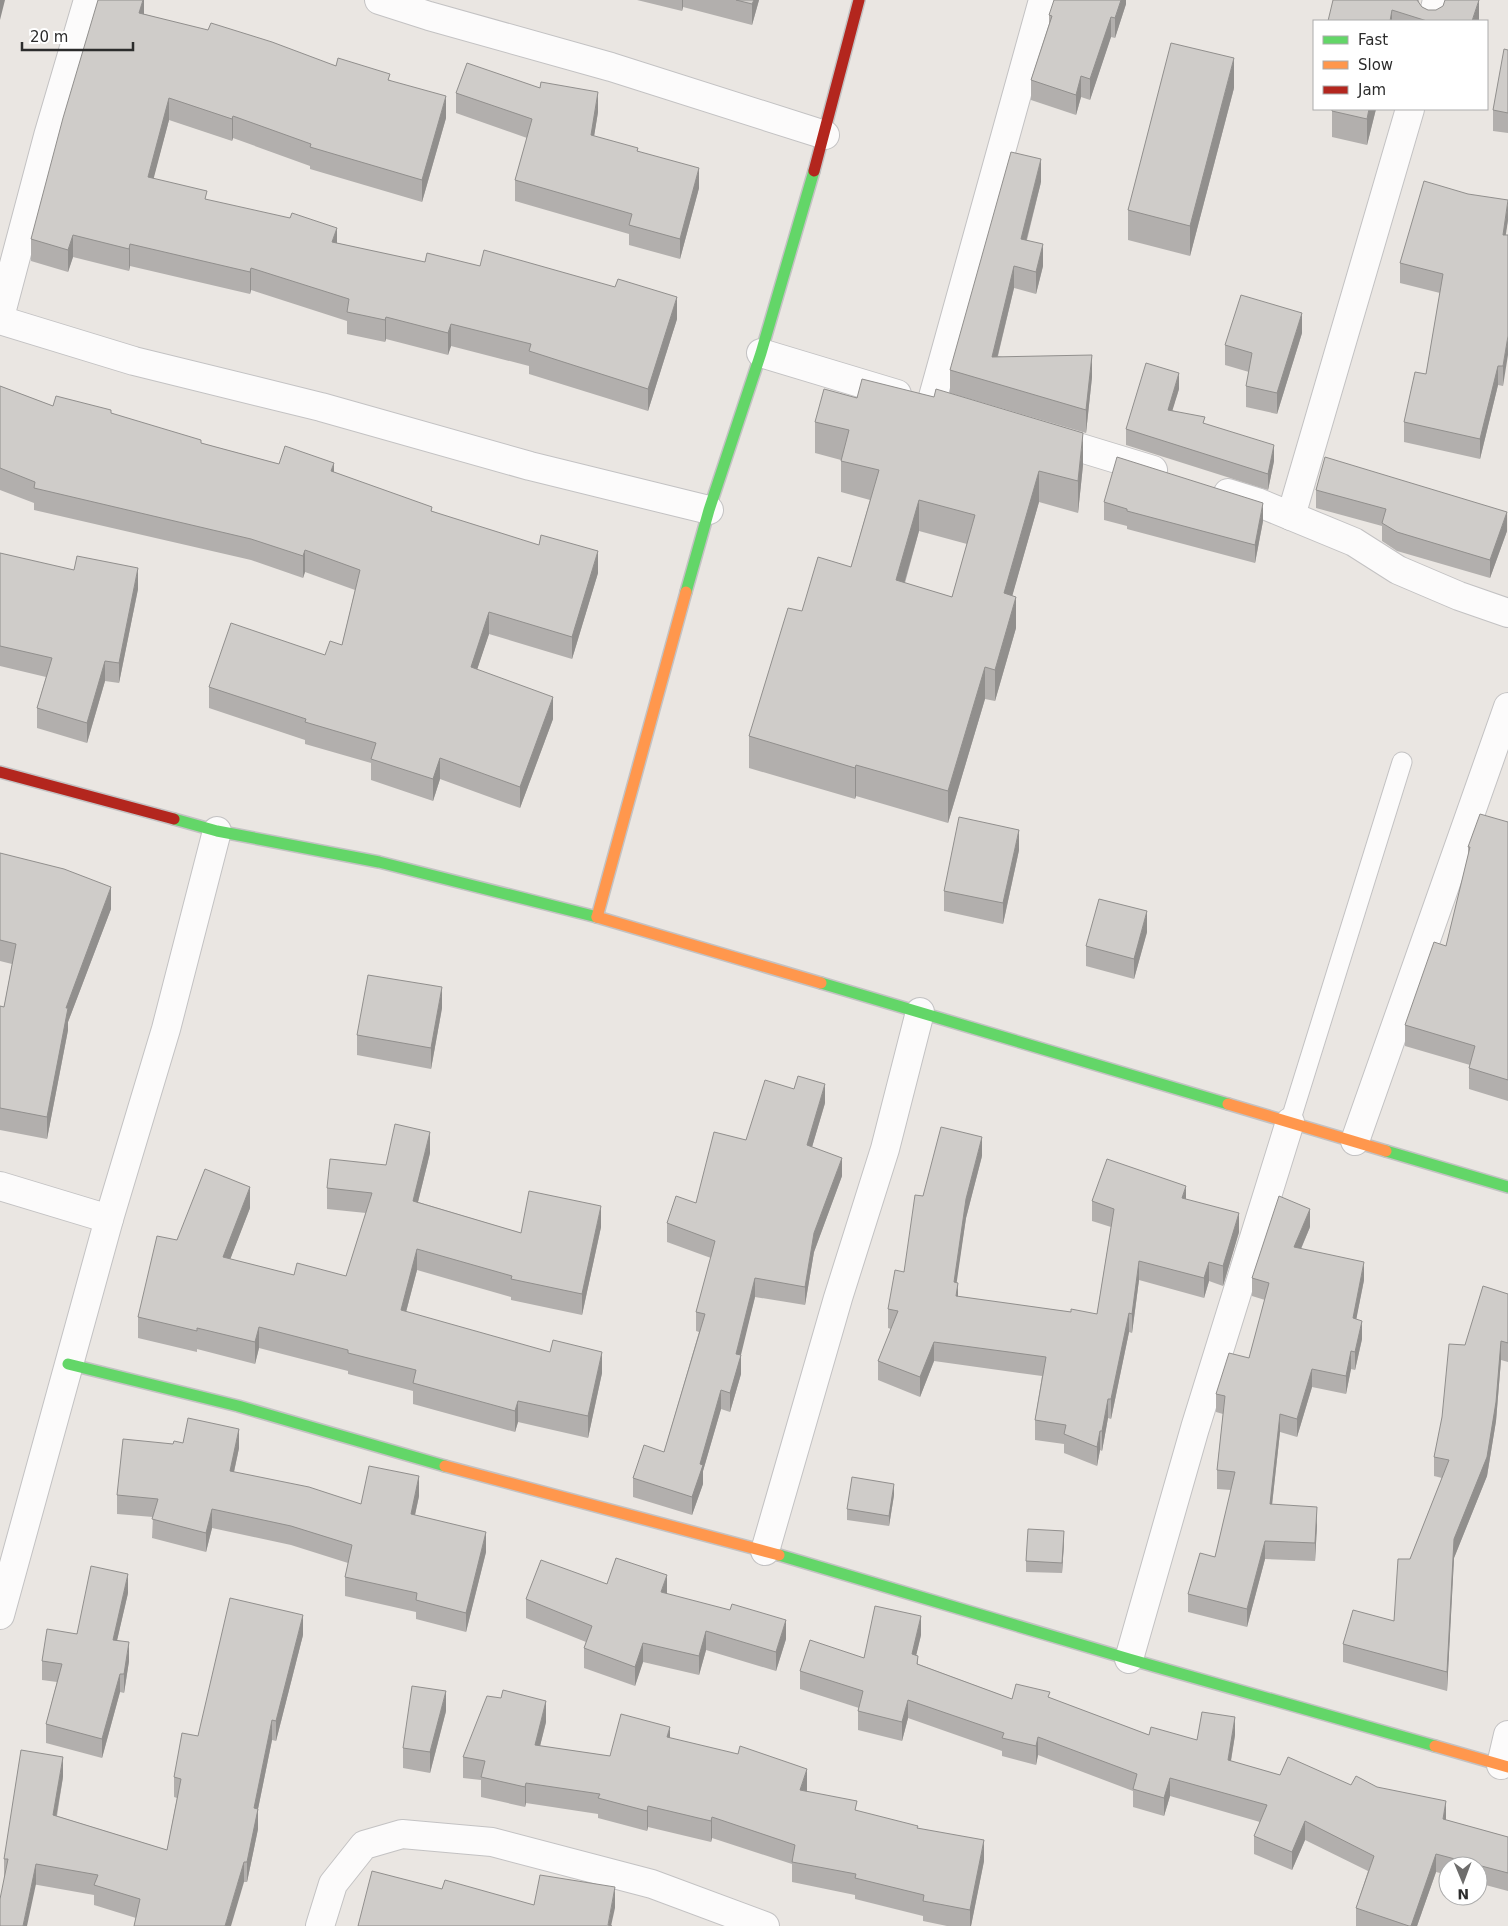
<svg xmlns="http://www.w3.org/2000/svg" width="1508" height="1926" font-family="'DejaVu Sans',sans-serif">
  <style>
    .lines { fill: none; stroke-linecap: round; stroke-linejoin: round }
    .lane-casing { stroke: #c3c2c3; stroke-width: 21 }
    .street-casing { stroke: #c3c2c3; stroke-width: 30 }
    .fast-casing { stroke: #c3c2c3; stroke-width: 14 }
    .slow-casing { stroke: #c3c2c3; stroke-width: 14 }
    .jam-casing { stroke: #c3c2c3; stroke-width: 14 }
    .lane { stroke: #fcfbfb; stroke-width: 19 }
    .street { stroke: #fcfbfb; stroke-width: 28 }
    .fast { stroke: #63d668; stroke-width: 11 }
    .slow { stroke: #ff974d; stroke-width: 11 }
    .jam { stroke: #b3261e; stroke-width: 11 }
    .wall { fill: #b2afad; fill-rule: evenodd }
    .shaded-wall { fill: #918f8d }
    .building { fill: #cfccc9; stroke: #918f8d; fill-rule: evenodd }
  </style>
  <rect width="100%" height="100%" fill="#eae6e2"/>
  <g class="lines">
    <g class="lane-casing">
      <polyline id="lane" points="1290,1122 1402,762"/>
    </g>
    <g class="street-casing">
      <g id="street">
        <polyline points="379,0 429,16 611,67 825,135"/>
        <polyline points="1432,21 1437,0"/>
        <polyline points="0,317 48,136 88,0"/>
        <polyline points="0,320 134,361 321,407 530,466 709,510"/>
        <polyline points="761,353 897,394"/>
        <polyline points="931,404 1043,0"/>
        <polyline points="1048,438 1153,470"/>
        <polyline points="1228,493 1257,502 1354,542 1398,570 1459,596 1508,613"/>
        <polyline points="1291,516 1410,109"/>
        <polyline points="1355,1141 1508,707"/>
        <polyline points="0,1186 109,1219"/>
        <polyline points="765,1551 838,1298 885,1149 920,1012"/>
        <polyline points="0,1615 109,1219 166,1029 217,831"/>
        <polyline points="1129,1659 1195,1428 1290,1122"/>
        <polyline points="1501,1765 1508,1735"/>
        <polyline points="320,1926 333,1884 364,1845 402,1834 492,1842 652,1884 765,1926"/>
      </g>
    </g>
    <g class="fast-casing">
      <g id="fast">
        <polyline points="686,592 709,510 761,353 814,171"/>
        <polyline points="174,819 217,831 379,862 597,917"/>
        <polyline points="821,983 1228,1104"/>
        <polyline points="1386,1151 1508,1187"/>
        <polyline points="68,1364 238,1406 445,1466"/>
        <polyline points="779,1555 1129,1659 1435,1746"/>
      </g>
    </g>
    <g class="slow-casing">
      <g id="slow">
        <polyline points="597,917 821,983"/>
        <polyline points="597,917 686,592"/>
        <polyline points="1228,1104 1386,1151"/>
        <polyline points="445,1466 779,1555"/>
        <polyline points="1435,1746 1508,1767"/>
      </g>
    </g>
    <g class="jam-casing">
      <g id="jam">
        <polyline points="814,171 859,0"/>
        <polyline points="0,772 174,819"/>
      </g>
    </g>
    <use href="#lane" class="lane"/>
    <use href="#street" class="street"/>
    <use href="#fast" class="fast"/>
    <use href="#slow" class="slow"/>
    <use href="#jam" class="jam"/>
  </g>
  <g class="wall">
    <polygon points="144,0 144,14 390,80 446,118 422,202 310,169 310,166 233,138 232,141 169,120 153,179 207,200 337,243 677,319 648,411 529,374 529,366 451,346 448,355 386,339 385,342 347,334 347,321 251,290 250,294 130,266 129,271 73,257 68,272 31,261 31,239"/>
    <polygon points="637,0 759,0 752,25 683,7 682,11"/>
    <polygon points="1126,0 1126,4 1115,38 1111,37 1090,100 1081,97 1076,115 1031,100 1031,80 1049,24 1049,15"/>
    <polygon points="1419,0 1419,3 1422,7 1428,10 1479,21 1328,21"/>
    <polygon points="1508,50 1508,133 1493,131 1493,110"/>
    <polygon points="540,88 598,112 594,136 638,151 699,188 680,259 629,245 629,234 515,201 515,180 527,138 456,113 456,93"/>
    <polygon points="1234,88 1190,256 1128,240 1128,210"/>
    <polygon points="1376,109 1367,145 1332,137 1332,111"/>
    <polygon points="1041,182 1027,240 1043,266 1036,294 1014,288 998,356 1092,377 1086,433 950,393 950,370"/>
    <polygon points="1508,220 1505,235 1503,386 1498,385 1480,459 1404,442 1404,422 1426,374 1440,293 1400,283 1400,263"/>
    <polygon points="1302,333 1277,414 1246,407 1246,386 1249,372 1225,365 1225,345"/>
    <polygon points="0,386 53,406 111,413 201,443 279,464 334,472 432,511 598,573 572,659 489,634 477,669 553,719 520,808 440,779 433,801 371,780 371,763 305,744 305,740 209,708 209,687 325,655 342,645 355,590 305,572 303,578 251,560 34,510 34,503 0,490"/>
    <polygon points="1179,389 1172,410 1205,424 1274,461 1268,490 1126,445 1126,429"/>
    <path d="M815,422L1083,465L1078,513L1039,502L1012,596L1016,628L995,701L985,699L948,823L856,796L855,799L749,768V736L802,611L851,567L870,500L841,492V460L815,453ZM919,531L967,544L952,597L905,583Z"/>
    <polygon points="1316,490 1507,531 1490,578 1397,551 1382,541 1382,526 1316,508"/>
    <polygon points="1104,502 1263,521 1255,563 1127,529 1127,526 1104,520"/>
    <polygon points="0,553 138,589 119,683 105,681 87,743 37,728 37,708 46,677 0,666"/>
    <polygon points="1508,822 1508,1101 1469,1089 1469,1068 1470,1065 1405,1046 1405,1025 1446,946 1468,856 1468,847"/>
    <polygon points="1019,850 1003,924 944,911 944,891"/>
    <polygon points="0,853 111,909 68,1022 68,1030 47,1139 0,1130 0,1006 4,1007 12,964 0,961"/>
    <polygon points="1147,932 1134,979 1086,966 1086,946"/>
    <polygon points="442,1008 431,1069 357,1055 357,1035"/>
    <polygon points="825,1103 812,1147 842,1176 814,1252 805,1305 755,1297 740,1355 741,1374 730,1412 721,1409 703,1471 703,1484 692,1515 633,1497 633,1478 664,1452 699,1332 696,1331 696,1312 711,1258 667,1242 667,1223 696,1203 746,1140"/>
    <polygon points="430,1153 418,1202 521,1233 601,1227 582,1315 511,1300 511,1297 417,1270 406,1312 602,1373 588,1438 518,1422 515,1432 413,1404 413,1391 348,1374 348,1371 259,1348 255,1364 197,1349 197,1352 138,1338 138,1317 177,1240 250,1208 230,1259 294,1275 346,1276 366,1213 327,1209 327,1188 386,1165"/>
    <polygon points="982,1156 966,1218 956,1282 958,1297 1071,1312 1097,1314 1111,1227 1092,1221 1092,1201 1186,1199 1239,1232 1223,1286 1209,1281 1204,1298 1139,1280 1132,1333 1129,1332 1111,1419 1108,1418 1102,1451 1100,1450 1097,1466 1064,1453 1064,1444 1035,1440 1035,1420 1042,1376 934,1361 920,1397 878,1380 878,1361 891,1329 888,1328 888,1309 904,1272"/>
    <polygon points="1310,1227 1301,1249 1364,1280 1356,1319 1362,1339 1355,1370 1351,1369 1346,1394 1312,1387 1297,1437 1280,1432 1272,1505 1317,1525 1315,1561 1265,1559 1247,1627 1188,1612 1188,1594 1215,1557 1231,1490 1217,1489 1217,1470 1223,1414 1216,1412 1216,1394 1249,1358 1265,1300 1252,1296 1252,1278"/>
    <polygon points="1508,1294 1508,1362 1501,1360 1496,1421 1487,1476 1454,1558 1447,1691 1343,1662 1343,1644 1394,1621 1410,1559 1442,1478 1434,1476 1434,1457 1465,1345"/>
    <polygon points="183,1443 239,1448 234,1472 361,1504 419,1496 415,1515 486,1552 466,1632 416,1619 416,1612 345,1596 345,1577 348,1563 291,1545 212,1528 206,1552 152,1538 153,1517 117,1514 117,1495 173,1444"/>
    <polygon points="894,1495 889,1526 847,1520 847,1509"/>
    <polygon points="1064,1542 1062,1573 1026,1572 1026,1561"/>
    <polygon points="607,1584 667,1594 786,1639 776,1671 706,1650 699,1675 643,1662 635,1686 584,1668 584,1648 586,1642 526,1618 526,1599"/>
    <polygon points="128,1593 117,1640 129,1661 124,1693 120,1692 102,1758 46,1743 46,1724 57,1682 42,1680 42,1661"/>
    <polygon points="303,1635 276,1741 272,1740 258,1809 258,1829 247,1882 244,1882 136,1918 94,1905 94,1895 4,1879 4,1859 63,1777 57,1816 167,1850 177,1798 174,1797 174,1777 198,1736"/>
    <polygon points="921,1635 916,1655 918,1664 1012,1699 1050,1698 1149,1735 1197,1740 1235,1735 1231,1761 1280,1775 1351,1785 1446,1820 1508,1837 1508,1891 1478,1883 1478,1866 1448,1866 1448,1875 1436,1872 1417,1926 1356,1926 1356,1908 1368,1871 1305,1840 1292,1870 1254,1854 1254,1836 1260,1822 1170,1796 1164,1816 1133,1807 1133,1791 1038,1755 1036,1765 1002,1756 1002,1751 908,1718 902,1741 858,1730 858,1711 859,1708 800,1689 800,1671 864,1658"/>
    <polygon points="446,1711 430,1773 403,1768 403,1748"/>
    <polygon points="546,1722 540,1746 610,1756 670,1738 807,1790 807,1791 857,1811 918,1828 984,1861 971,1926 947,1926 923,1921 923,1916 855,1899 855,1895 792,1882 792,1864 712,1838 711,1842 648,1827 647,1831 598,1818 598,1814 526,1803 525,1807 481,1797 481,1780 463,1778 463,1757"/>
  </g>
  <g class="shaded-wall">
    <polygon points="0,0 5,0 0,20"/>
    <polygon points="143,0 144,0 144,19 139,13"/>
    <polygon points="682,0 683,0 683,7 682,11"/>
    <polygon points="754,0 759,0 752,25 752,4"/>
    <polygon points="1121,0 1126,0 1126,4 1115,38 1115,18"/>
    <polygon points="1479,0 1479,21 1472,21"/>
    <polygon points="1392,10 1392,21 1390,21"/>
    <polygon points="1111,17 1111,37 1090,100 1090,79"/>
    <polygon points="1234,58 1234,88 1190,256 1190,226"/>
    <polygon points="1081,76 1081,97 1076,115 1076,95"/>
    <polygon points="598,92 598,112 591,155 591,135"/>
    <polygon points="446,96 446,118 422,202 422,180"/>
    <polygon points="169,98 169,120 148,200 148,177"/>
    <polygon points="1369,109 1376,109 1367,145 1367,119"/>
    <polygon points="233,116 233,138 232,141 232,119"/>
    <polygon points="1041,159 1041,182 1021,261 1021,239"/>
    <polygon points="699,168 699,188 680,259 680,239"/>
    <polygon points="1508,200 1508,220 1503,254 1503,235"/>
    <polygon points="337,228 337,250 332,242"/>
    <polygon points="73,235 73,257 68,272 68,250"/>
    <polygon points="130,244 130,266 129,271 129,249"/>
    <polygon points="1043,244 1043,266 1036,294 1036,272"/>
    <polygon points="1014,266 1014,288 992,379 992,357"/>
    <polygon points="251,268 251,290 250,294 250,272"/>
    <polygon points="677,297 677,319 648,411 648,389"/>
    <polygon points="1302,313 1302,333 1277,414 1277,393"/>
    <polygon points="386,317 386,339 385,342 385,320"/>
    <polygon points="451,324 451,346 448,355 448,333"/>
    <polygon points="1508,336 1508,355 1503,386 1503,366"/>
    <polygon points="1092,355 1092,377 1086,433 1086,410"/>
    <polygon points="1498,366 1498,385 1480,459 1480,439"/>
    <polygon points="1179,373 1179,389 1168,425 1168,410"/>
    <polygon points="1083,433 1083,465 1078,513 1078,481"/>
    <polygon points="1274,445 1274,461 1268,490 1268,474"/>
    <polygon points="334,463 334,484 331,471"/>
    <polygon points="1039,471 1039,502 1004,625 1004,593"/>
    <polygon points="919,500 919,531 896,612 896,580"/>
    <polygon points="1263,503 1263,521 1255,563 1255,545"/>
    <polygon points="1507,512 1507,531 1490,578 1490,560"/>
    <polygon points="305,550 305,572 303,578 303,556"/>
    <polygon points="598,551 598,573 572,659 572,637"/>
    <polygon points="138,568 138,589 119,683 119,663"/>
    <polygon points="1016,597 1016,628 995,701 995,670"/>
    <polygon points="489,612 489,634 471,688 471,667"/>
    <polygon points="105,661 105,681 87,743 87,723"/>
    <polygon points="985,667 985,699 948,823 948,791"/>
    <polygon points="553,697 553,719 520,808 520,787"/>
    <polygon points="440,758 440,779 433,801 433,779"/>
    <polygon points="856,765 856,796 855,799 855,768"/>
    <polygon points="1019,830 1019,850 1003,924 1003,903"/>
    <polygon points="111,887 111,909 68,1022 68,1030 47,1139 47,1117 66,1008"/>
    <polygon points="1147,911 1147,932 1134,979 1134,959"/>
    <polygon points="442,987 442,1008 431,1069 431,1048"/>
    <polygon points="825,1084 825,1103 807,1164 807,1145"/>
    <polygon points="430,1132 430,1153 413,1222 413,1201"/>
    <polygon points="982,1137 982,1156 966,1218 954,1301 954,1282 966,1199"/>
    <polygon points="842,1158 842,1176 814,1252 805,1305 805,1287 814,1233"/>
    <polygon points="1186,1186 1186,1205 1182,1198"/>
    <polygon points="250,1187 250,1208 223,1278 223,1257"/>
    <polygon points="601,1206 601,1227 582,1315 582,1294"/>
    <polygon points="1310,1209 1310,1227 1294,1265 1294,1247"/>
    <polygon points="1239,1213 1239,1232 1223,1286 1223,1266"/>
    <polygon points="417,1249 417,1270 401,1331 401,1310"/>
    <polygon points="1139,1261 1139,1280 1132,1333 1132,1314"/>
    <polygon points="1209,1262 1209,1281 1204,1298 1204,1278"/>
    <polygon points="1364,1262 1364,1280 1353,1336 1353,1318"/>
    <polygon points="755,1278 755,1297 740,1359 741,1355 741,1374 730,1412 730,1393 736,1354"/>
    <polygon points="958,1283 958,1302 956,1296"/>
    <polygon points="1129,1313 1129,1332 1111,1419 1111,1399"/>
    <polygon points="1362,1321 1362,1339 1355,1370 1355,1352"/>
    <polygon points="259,1327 259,1348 255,1364 255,1342"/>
    <polygon points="1501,1341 1501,1360 1496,1421 1487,1476 1454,1558 1447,1691 1447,1672 1454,1539"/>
    <polygon points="934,1342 934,1361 920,1397 920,1377"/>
    <polygon points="1351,1351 1351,1369 1346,1394 1346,1376"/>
    <polygon points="602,1352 602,1373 588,1438 588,1416"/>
    <polygon points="1312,1369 1312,1387 1297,1437 1297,1419"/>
    <polygon points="721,1390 721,1409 703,1471 703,1484 692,1515 692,1497 700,1464"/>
    <polygon points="1108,1399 1108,1418 1102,1451 1102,1431"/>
    <polygon points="518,1401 518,1422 515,1432 515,1411"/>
    <polygon points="1280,1414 1280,1432 1270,1522 1270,1504"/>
    <polygon points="239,1429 239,1448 230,1490 230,1471"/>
    <polygon points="1100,1431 1100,1450 1097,1466 1097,1447"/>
    <polygon points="419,1476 419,1496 411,1533 411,1514"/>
    <polygon points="894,1484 894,1495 889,1526 889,1516"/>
    <polygon points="1317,1507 1317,1525 1315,1561 1315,1543"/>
    <polygon points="212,1509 212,1528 206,1552 206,1533"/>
    <polygon points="1064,1531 1064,1542 1062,1573 1062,1563"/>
    <polygon points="486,1532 486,1552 466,1632 466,1613"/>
    <polygon points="1265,1541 1265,1559 1247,1627 1247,1609"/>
    <polygon points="128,1574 128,1593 113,1658 113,1640"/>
    <polygon points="667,1575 667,1594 661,1592"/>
    <polygon points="303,1615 303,1635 276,1741 276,1721"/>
    <polygon points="921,1616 921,1635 912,1673 912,1654"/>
    <polygon points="786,1620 786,1639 776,1671 776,1652"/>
    <polygon points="706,1631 706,1650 699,1675 699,1656"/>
    <polygon points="129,1642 129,1661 124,1693 124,1674"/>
    <polygon points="643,1643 643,1662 635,1686 635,1667"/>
    <polygon points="120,1674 120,1692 102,1758 102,1739"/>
    <polygon points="446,1691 446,1711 430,1773 430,1752"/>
    <polygon points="908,1700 908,1718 902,1741 902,1722"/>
    <polygon points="546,1701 546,1722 535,1766 535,1745"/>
    <polygon points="1235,1717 1235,1735 1228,1778 1228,1760"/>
    <polygon points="272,1720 272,1740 258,1809 258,1829 247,1882 247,1862 254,1808"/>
    <polygon points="670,1727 670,1747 667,1737"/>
    <polygon points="1038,1737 1038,1755 1036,1765 1036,1746"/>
    <polygon points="63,1757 63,1777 53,1835 53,1815"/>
    <polygon points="807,1769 807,1790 800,1811 800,1790"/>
    <polygon points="1170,1778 1170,1796 1164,1816 1164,1798"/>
    <polygon points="526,1783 526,1803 525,1807 525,1787"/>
    <polygon points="1446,1801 1446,1819 1443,1838 1443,1819"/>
    <polygon points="648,1806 648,1827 647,1831 647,1811"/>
    <polygon points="712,1817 712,1838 711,1842 711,1821"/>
    <polygon points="1305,1821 1305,1840 1292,1870 1292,1852"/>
    <polygon points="984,1840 984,1861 971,1926 970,1926 970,1910"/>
    <polygon points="1436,1854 1436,1872 1417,1926 1411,1926"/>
    <polygon points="244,1862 244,1882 231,1926 225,1926"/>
    <polygon points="36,1864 36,1884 27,1926 23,1926"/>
    <polygon points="615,1887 615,1908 611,1926 608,1926"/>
  </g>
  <g class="building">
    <polygon points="98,0 143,0 139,13 208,30 211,23 272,42 336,66 338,58 390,74 388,80 446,96 422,180 310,147 311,144 233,116 232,119 169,98 148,177 207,191 205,199 290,218 292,213 337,228 332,242 425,262 427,253 480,266 484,250 615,287 618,279 677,297 648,389 529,351 531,344 451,324 448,333 386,317 385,320 347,312 349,299 251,268 250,272 130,244 129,249 73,235 68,250 31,239 63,118"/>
    <polygon points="736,0 754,0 752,4"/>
    <polygon points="1054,0 1121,0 1115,18 1111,17 1090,79 1081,76 1076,95 1031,80 1052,16 1049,15"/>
    <polygon points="1333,0 1417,0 1422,7 1428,10 1436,10 1443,6 1445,0 1479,0 1472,21 1427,21 1392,10 1390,21 1328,21"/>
    <polygon points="1171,43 1234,58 1190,226 1128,210"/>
    <polygon points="1504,49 1508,50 1508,113 1493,110"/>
    <polygon points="467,63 540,88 541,82 598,92 591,135 638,148 637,151 699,168 680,239 629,225 632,214 515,180 532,119 456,93"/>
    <polygon points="1332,109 1369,109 1367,119 1332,111"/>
    <polygon points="1011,152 1041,159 1021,239 1043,244 1036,272 1014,266 992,357 1092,355 1086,410 950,370"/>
    <polygon points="1424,181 1468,194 1508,200 1503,235 1508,235 1508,336 1503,366 1498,366 1480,439 1404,422 1415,372 1426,374 1443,274 1400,263"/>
    <polygon points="1241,295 1302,313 1277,393 1246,386 1252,353 1225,345"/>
    <polygon points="1146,363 1179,373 1168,410 1205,417 1203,423 1274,445 1268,474 1126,429"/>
    <path d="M862,379L934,397L936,389L1083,433L1078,481L1039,471L1004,593L1016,597L995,670L985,667L948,791L856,765L855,768L749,736L788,608L802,611L818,557L851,567L879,470L841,461L849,430L815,422L824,389L857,398ZM919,500L975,515L952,597L896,580Z"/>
    <polygon points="0,386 53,406 56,396 111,410 111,413 201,440 201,443 279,464 285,446 334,463 331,471 432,507 431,511 539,545 541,535 598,551 572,637 489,612 471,667 553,697 520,787 440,758 433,779 371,759 376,743 305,722 306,719 209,687 231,623 325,655 330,641 342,645 360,570 305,550 303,556 251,539 34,488 35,482 0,468"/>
    <polygon points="1117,457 1263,503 1255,545 1127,511 1127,509 1104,502"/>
    <polygon points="1325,457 1507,512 1490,560 1397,532 1382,523 1386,509 1316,490"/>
    <polygon points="0,553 74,570 77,556 138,568 119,663 105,661 87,723 37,708 52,658 0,646"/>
    <polygon points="1480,814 1508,822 1508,1080 1469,1068 1475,1046 1405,1025 1434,942 1446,946 1470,847 1468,847"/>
    <polygon points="959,817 1019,830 1003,903 944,891"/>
    <polygon points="0,853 64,869 111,887 66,1008 68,1008 47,1117 0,1108 0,1006 4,1007 16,944 0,940"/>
    <polygon points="1099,899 1147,911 1134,959 1086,946"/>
    <polygon points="368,975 442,987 431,1048 357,1035"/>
    <polygon points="798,1076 825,1084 807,1145 842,1158 814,1233 805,1287 755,1278 736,1354 741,1355 730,1393 721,1390 700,1464 703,1465 692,1497 633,1478 644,1445 664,1452 705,1314 696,1312 715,1241 667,1223 676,1196 696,1203 714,1132 746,1140 765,1080 794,1089"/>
    <polygon points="395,1124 430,1132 413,1201 521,1233 529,1191 601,1206 582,1294 511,1279 512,1276 417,1249 401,1310 550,1352 553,1340 602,1352 588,1416 518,1401 515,1411 413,1383 416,1370 348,1353 348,1350 259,1327 255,1342 197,1328 197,1331 138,1317 157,1236 177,1240 205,1169 250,1187 223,1257 294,1275 297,1263 346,1276 372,1193 327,1188 330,1159 386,1165"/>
    <polygon points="941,1127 982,1137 966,1199 954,1282 958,1283 956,1296 1071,1312 1071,1309 1097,1314 1114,1209 1092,1201 1107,1159 1186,1186 1182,1198 1239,1213 1223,1266 1209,1262 1204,1278 1139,1261 1132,1314 1129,1313 1111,1399 1108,1399 1102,1431 1100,1431 1097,1447 1064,1434 1066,1425 1035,1420 1046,1357 934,1342 920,1377 878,1361 898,1311 888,1309 895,1270 904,1272 915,1195 923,1196"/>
    <polygon points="1279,1196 1310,1209 1294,1247 1364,1262 1353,1318 1362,1321 1355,1352 1351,1351 1346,1376 1312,1369 1297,1419 1280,1414 1270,1504 1317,1507 1315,1543 1265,1541 1247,1609 1188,1594 1200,1553 1215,1557 1235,1472 1217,1470 1225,1396 1216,1394 1229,1353 1249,1358 1269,1283 1252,1278"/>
    <polygon points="1483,1286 1508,1294 1508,1343 1501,1341 1496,1402 1487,1457 1454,1539 1447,1672 1343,1644 1353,1610 1394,1621 1398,1559 1410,1559 1449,1460 1434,1457 1442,1417 1449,1344 1465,1345"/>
    <polygon points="188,1418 239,1429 230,1471 309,1487 361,1504 369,1466 419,1476 411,1514 486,1532 466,1613 416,1600 417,1593 345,1577 352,1545 291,1526 212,1509 206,1533 152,1519 158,1499 117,1495 123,1439 173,1444 174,1441 183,1443"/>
    <polygon points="852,1477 894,1484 889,1516 847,1509"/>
    <polygon points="1028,1529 1064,1531 1062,1563 1026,1561"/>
    <polygon points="616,1558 667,1575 661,1592 730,1610 732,1604 786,1620 776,1652 706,1631 699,1656 643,1643 635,1667 584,1648 592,1626 526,1599 541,1560 607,1584"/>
    <polygon points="91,1566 128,1574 113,1640 129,1642 124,1674 120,1674 102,1739 46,1724 62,1664 42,1661 47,1629 77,1634"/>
    <polygon points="230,1598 303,1615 276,1721 272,1720 254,1808 258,1809 247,1862 244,1862 225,1926 134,1926 140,1899 94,1885 98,1875 36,1864 23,1926 0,1926 0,1899 8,1859 4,1859 21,1750 63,1757 53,1815 167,1850 181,1779 174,1777 182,1733 198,1736"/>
    <polygon points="875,1606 921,1616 912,1654 918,1656 917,1664 1012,1699 1016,1684 1050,1692 1048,1697 1149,1735 1151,1727 1197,1740 1202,1712 1235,1717 1228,1760 1280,1775 1288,1757 1351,1785 1356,1776 1377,1787 1446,1801 1443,1819 1508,1837 1508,1873 1436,1854 1411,1926 1409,1926 1356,1908 1374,1856 1305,1821 1292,1852 1254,1836 1267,1805 1170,1778 1164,1798 1133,1789 1137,1774 1038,1737 1036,1746 1002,1738 1004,1733 908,1700 902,1722 858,1711 863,1691 800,1671 810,1640 864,1658"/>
    <polygon points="412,1686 446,1691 430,1752 403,1748"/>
    <polygon points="503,1690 546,1701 535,1745 610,1756 621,1714 670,1727 667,1737 738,1754 740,1746 807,1769 800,1790 857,1801 855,1810 918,1826 917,1828 984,1840 970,1910 923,1901 924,1895 855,1878 856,1874 792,1862 795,1845 712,1817 711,1821 648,1806 647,1811 598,1798 600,1794 526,1783 525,1787 481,1777 485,1761 463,1757 487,1696 501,1698"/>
    <polygon points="372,1871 442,1889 445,1880 534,1905 540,1875 615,1887 608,1925 612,1926 358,1926"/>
  </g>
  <rect x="1313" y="20" width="175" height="90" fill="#ffffff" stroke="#ababab"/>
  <rect x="1323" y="36" width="25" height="8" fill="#63d668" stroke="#ababab"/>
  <text x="1358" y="45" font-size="15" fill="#2c2c2c">Fast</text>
  <rect x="1323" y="61" width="25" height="8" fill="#ff974d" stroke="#ababab"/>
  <text x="1358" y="70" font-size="15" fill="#2c2c2c">Slow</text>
  <rect x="1323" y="86" width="25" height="8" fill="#b3261e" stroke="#ababab"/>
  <text x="1358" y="95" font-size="15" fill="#2c2c2c">Jam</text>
  <g transform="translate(1463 1881) rotate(179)"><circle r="24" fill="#ffffff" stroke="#ababab"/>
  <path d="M0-4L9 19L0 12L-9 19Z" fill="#6e6d6c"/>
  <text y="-8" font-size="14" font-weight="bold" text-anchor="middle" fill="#2c2c2c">N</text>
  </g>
  <path d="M22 42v8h111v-8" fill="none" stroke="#2c2c2c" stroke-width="2.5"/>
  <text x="30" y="42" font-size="15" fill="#2c2c2c" stroke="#ffffff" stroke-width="4" paint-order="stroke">20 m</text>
</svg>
